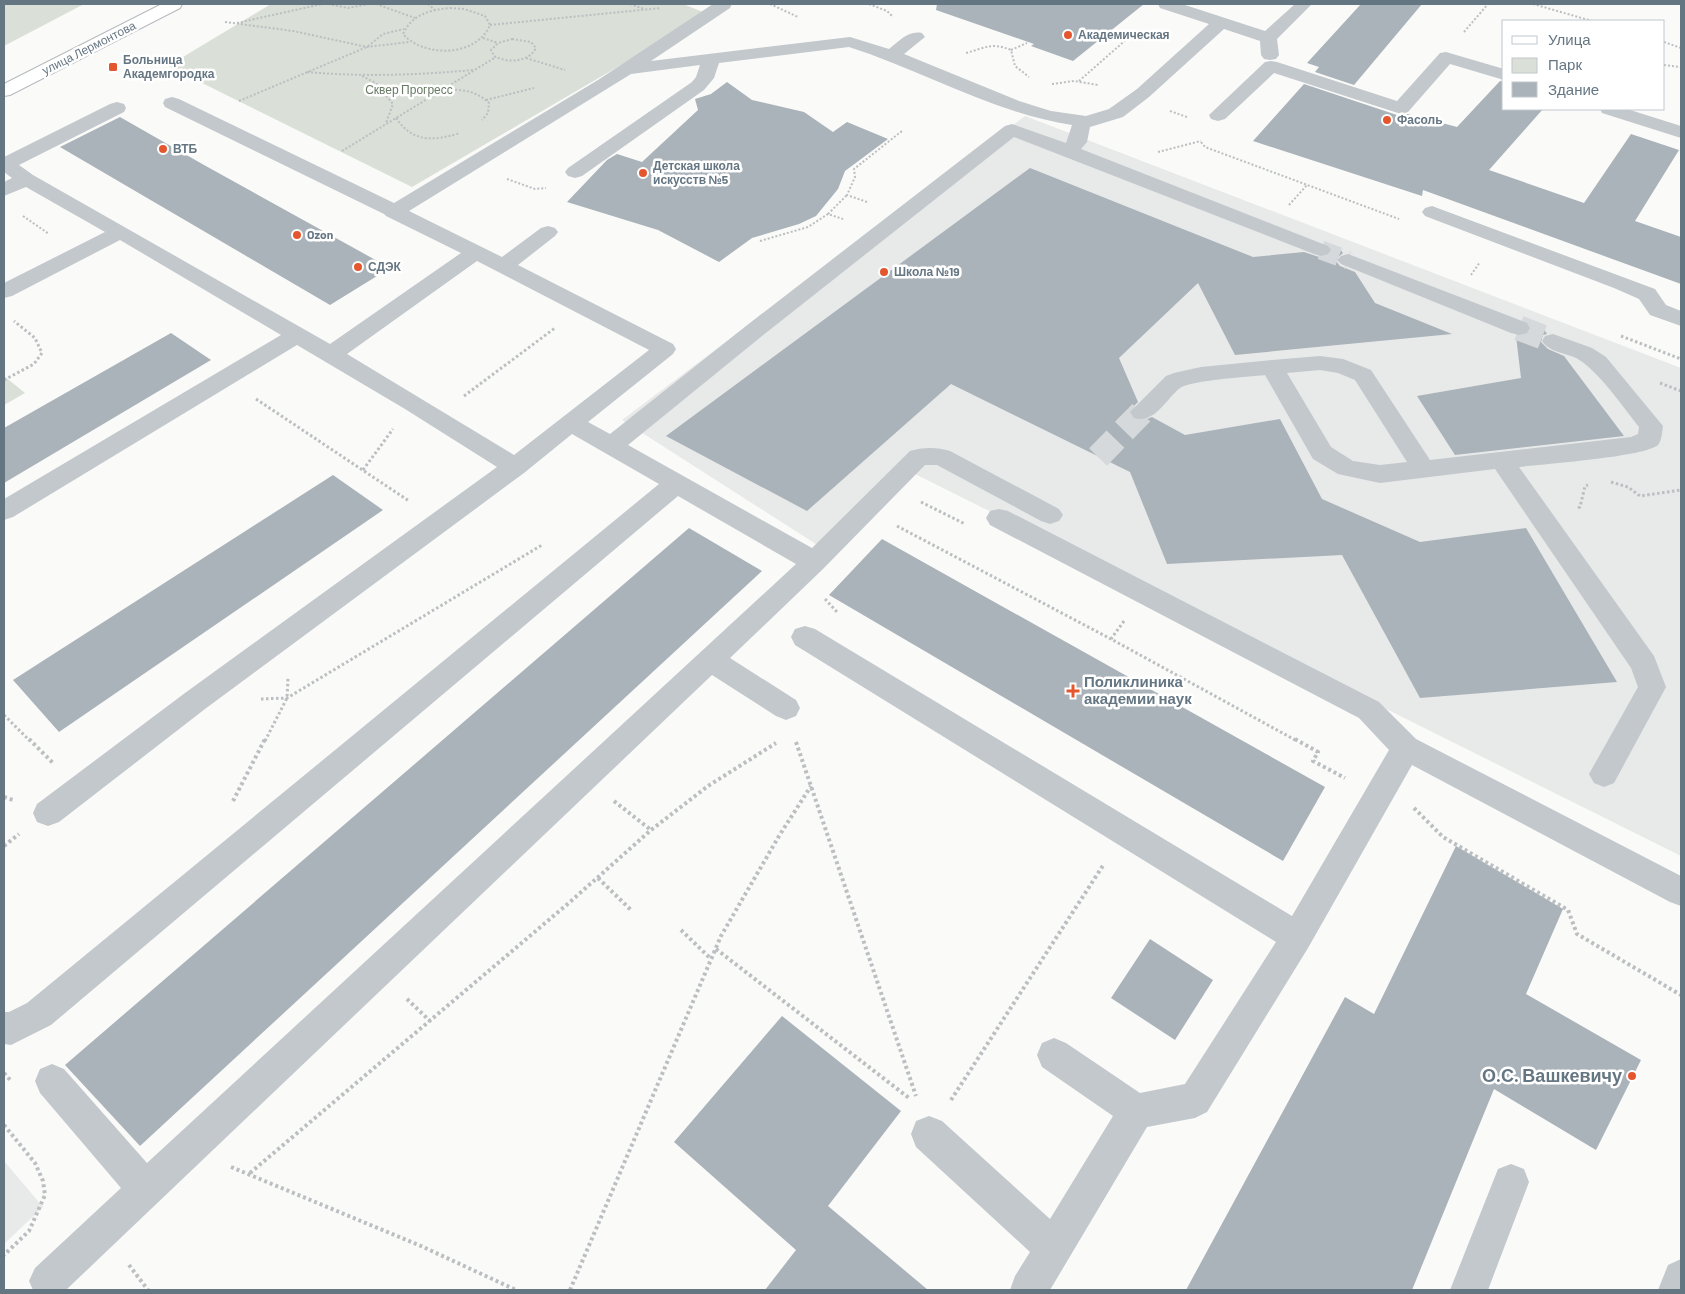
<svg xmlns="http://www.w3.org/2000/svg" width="1685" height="1294" font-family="Barlow,sans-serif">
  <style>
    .built { fill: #e8e9e9 }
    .green { fill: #dadfd7 }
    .building { fill: #aab3b9 }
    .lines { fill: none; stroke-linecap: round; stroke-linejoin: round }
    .minor-tunnel-far1 { stroke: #d5d9db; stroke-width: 19; stroke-dasharray: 19 9; stroke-linecap: butt }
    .minor-tunnel { stroke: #d5d9db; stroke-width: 25; stroke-dasharray: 25 12; stroke-linecap: butt }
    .major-casing { stroke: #b5babe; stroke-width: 2 }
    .path-far2 { stroke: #bbbfc2; stroke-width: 2; stroke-dasharray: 2 2; stroke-linecap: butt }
    .path-far1 { stroke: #bbbfc2; stroke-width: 3; stroke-dasharray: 2.5 2.5; stroke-linecap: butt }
    .path { stroke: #bbbfc2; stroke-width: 4; stroke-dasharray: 3 3; stroke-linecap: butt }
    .minor { fill: #c3c8cc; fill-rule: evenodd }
    .major { fill: #fff; fill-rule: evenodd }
    .poi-dot { fill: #e4572e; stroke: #fff; stroke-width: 2 }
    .labels { text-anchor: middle; stroke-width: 5; stroke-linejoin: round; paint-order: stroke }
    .far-poi-label { font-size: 12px; font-weight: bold; fill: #657683; stroke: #fff; text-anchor: start }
    .far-street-label { font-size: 12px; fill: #657683; stroke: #fff }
    .far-park-label { font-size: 12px; fill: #687a64; stroke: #fff }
    .poi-label { font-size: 15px; font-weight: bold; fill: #657683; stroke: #fff; text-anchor: start }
    .near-poi-label { font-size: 18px; font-weight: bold; fill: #657683; stroke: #fff; text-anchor: end }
  </style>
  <rect width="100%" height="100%" fill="#fafaf8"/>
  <g class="built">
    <polygon points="1025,116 1681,368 1681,856 913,473 833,555 622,420"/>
    <polygon points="4,1161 43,1207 4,1244"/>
  </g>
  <g class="green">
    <polygon points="4,4 84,4 4,46"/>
    <polygon points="271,4 683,4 708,14 412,187 168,66"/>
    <polygon points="4,376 25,393 4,405"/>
  </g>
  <g class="building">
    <polygon points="937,4 1144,4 1073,61 1031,46 1034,44 936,10"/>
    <polygon points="1361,4 1422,4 1354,85 1315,72 1319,67 1307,63"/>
    <polygon points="1500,81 1504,82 1504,109 1543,109 1489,170 1584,203 1631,134 1679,150 1635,221 1681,237 1681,284 1423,190 1422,196 1253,141 1304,84 1400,116 1408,114 1457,127"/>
    <polygon points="727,82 752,100 804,112 833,132 847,122 888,139 845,171 838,189 816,216 799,224 752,238 719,262 658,230 567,202 607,160 617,154 642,162 698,110 695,99 711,94"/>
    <polygon points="120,117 204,165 390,268 330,305 60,147"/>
    <polygon points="1030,168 1253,257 1304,252 1322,258 1330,255 1333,249 1340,249 1343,253 1336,259 1336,261 1340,266 1355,272 1375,303 1452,334 1235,355 1198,283 1119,358 1138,402 1128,412 1134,420 1142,421 1152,417 1185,435 1280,419 1322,499 1420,542 1526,528 1617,682 1420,698 1342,555 1167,564 1130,472 951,384 807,511 666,436"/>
    <polygon points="1542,326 1547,334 1543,335 1541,342 1548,349 1564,356 1624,436 1455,455 1417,396 1521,378 1516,336 1527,335 1532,327"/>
    <polygon points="171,333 211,360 4,483 4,428"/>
    <polygon points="333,475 383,510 59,732 13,680"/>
    <polygon points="689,528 762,571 140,1146 65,1065"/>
    <polygon points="882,539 1325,787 1283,861 829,595"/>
    <polygon points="1456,846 1563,909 1526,994 1641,1060 1596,1150 1494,1089 1412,1290 1186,1290 1345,997 1374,1014"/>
    <polygon points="1150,939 1213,980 1175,1040 1111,998"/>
    <polygon points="782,1016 901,1111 828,1206 928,1290 765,1290 796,1250 674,1142"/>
  </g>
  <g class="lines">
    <polyline class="minor-tunnel-far1" points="1321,250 1348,260"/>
    <g class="minor-tunnel">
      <polyline points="1519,328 1553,341"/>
      <polyline points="1098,457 1142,412"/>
    </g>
    <g class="major-casing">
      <polygon id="major" points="162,4 182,4 180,8 10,95 4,96 4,84"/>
    </g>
    <g class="path-far2">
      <polyline points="328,4 348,8 369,4"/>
      <polyline points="376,4 415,18"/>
      <polyline points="428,4 435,10"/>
      <polyline points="630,4 644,9"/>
      <polyline points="770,4 798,17"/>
      <polyline points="869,4 887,11 893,17"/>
      <polyline points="1533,4 1592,21"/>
      <path d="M450,8L464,9L485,16L490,25C477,57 424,58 403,34C412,14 430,10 450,8Z"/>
      <polyline points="225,22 293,31 367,47 409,42"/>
      <polyline points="237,23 322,4"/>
      <polyline points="490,25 661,8"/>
      <polyline points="1464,32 1488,4"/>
      <polyline points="483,38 498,43"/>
      <path d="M512,39L531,42L536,48C528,63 507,63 494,56L491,50L498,43Z"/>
      <polyline points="1664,42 1681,48"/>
      <polyline points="1011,50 1027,43"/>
      <path d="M966,53C985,48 991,42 1011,50L1015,66L1029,77"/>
      <polyline points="526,58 565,70"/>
      <polyline points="1664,65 1681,67"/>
      <path d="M307,72C363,77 417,75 473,70"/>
      <polyline points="362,76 376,83 393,104 386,123"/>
      <polyline points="1079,81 1128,38"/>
      <polyline points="1052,84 1074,81 1098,85"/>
      <path d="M443,90C461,89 475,90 489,103L488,113L482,120"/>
      <polyline points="486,100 534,88"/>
      <polyline points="239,101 367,47 383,34 404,29"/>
      <polyline points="1170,111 1187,117"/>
      <path d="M396,118C413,143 434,141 460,133"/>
      <polyline points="1201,142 1205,147 1399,219"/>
      <polyline points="342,151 496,57"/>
      <polyline points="1158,152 1201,141"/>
      <polyline points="507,179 535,189 546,188"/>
      <polyline points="867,202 847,195 855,177 854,169 902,131"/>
      <polyline points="1289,205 1307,185"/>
      <polyline points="828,214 847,195"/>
      <polyline points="23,216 49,234"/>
      <polyline points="760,241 808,227 828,214 843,219"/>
      <polyline points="1471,275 1480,262"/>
    </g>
    <g class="path-far1">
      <polyline points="1621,336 1681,359"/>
      <polyline points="4,380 34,364 42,353 35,338 14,321"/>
      <polyline points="1660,383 1681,391"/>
      <polyline points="464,396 555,328"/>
      <polyline points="256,399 409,501"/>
      <polyline points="363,470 393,429"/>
      <polyline points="1611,482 1628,487 1640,496 1681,490"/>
      <polyline points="921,502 965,524"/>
      <polyline points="1578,508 1580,507 1585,486 1588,485"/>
      <polyline points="897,526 1111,639"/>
      <polyline points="825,599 837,612"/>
      <polyline points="1124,621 1111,639 1297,741"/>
      <polyline points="261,699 287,698 542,545"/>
      <polyline points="4,715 30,741"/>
      <polyline points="265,741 287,698 288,678"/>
    </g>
    <g class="path">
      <polyline points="29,739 53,763"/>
      <polyline points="1295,739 1318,752 1313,761 1345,778"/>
      <polyline points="796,742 916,1096"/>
      <polyline points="4,797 13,800"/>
      <polyline points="233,801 265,739"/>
      <polyline points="614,801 651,830"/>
      <polyline points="1414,808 1443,837 1568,910 1577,934 1681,995"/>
      <polyline points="4,846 19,834"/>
      <polyline points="598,878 632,911"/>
      <polyline points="681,930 711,959"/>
      <polyline points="716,949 909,1098"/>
      <polyline points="407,999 430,1021"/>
      <polyline points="4,1073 12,1082"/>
      <polyline points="951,1100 1104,864"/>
      <polyline points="4,1125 35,1163 43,1181 45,1195 29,1231 4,1255"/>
      <polyline points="231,1167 421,1246 516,1290"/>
      <polyline points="250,1173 570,902 651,830 708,786 776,743"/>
      <polyline points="129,1265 148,1290"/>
      <polyline points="570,1290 721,936 779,836 811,786"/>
    </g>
    <g class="minor">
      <path d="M713,4H732L730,8L651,61L850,37L889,49C899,41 909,30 922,33L925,37L904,54L1019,101L1051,111L1086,116L1109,109L1137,89L1209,24L1160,8L1158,4H1182L1265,31L1295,4H1312L1277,39L1279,55L1276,59L1270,60L1264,59L1261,55L1260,41L1224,29L1149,97L1123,117L1090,127L1087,142L1081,149L1328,246L1331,250L1328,254L1321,256L1314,254L1014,137L762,336L628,445L812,548L910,451C923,447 937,447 950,451L1059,509L1063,515L1059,521L1050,524L1041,521L937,465H925L823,569L730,658L796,700L800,708L796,716L786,720L776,716L712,675L66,1290H33L29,1281L35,1268L121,1188L40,1093L35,1081L40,1069L52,1064L64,1069L147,1163L796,564L678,496L51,1025L11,1045L4,1044V1012H9L27,1003L659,484L572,434L524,473L205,709L59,822L48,826L37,822L33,813L37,804L185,693L497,467L405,409L297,345L13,517L4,520V499L281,335L120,240L12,296L4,298V283L105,232L26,187L4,196V182L12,178L4,172V157L110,104L117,102L124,104L126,108L124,112L19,165L33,175L330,344L461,253L386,216L384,214L165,107L163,103L165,99L172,97L179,99L394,203L598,80ZM849,47C924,71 994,113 1072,125L1066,143L1012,124L1005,126L746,326L610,434L588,422L673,354L676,349L673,344L518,265L555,236L558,232L555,228L548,226L541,228L502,257L409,211L631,74L700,65L696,77L692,82L568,168L565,172L568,176L575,178L582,176L704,90L714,78L719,63ZM477,261L649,350L514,455L347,354Z"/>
      <polygon points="1446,52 1504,69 1504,80 1450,64 1408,112 1401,114 1274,73 1225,119 1218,121 1211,119 1209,115 1265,62 1271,61 1277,62 1397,101 1440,53"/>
      <polygon points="1600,109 1627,109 1681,126 1681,138 1602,113"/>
      <polygon points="1432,206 1655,289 1666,305 1681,311 1681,326 1650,315 1639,299 1614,288 1425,216 1422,212 1425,208"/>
      <polygon points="1348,254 1527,323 1530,328 1527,333 1519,335 1511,333 1341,264 1337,260 1341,256"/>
      <path d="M1553,334L1592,348L1606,357L1663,426C1662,432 1662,440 1658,445C1644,457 1543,464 1519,467L1654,656L1666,687L1614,783L1604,787L1594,783L1589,774L1638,687L1631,668L1495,469L1380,483L1338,474L1313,459L1265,375C1248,377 1192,380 1180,388C1165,400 1155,424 1134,418L1130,412L1166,376L1174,373L1201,367L1272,360L1320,356L1343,359L1371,370L1430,460L1631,437L1638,434L1639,427C1623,407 1598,370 1576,358C1565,353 1549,352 1542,341L1545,336ZM1320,370L1338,373L1355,380L1407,462L1380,465L1353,461L1331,447L1287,373Z"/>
      <polygon points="999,509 1008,511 1379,702 1416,739 1681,876 1681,906 1670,902 1412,765 1308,948 1207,1112 1195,1118 1147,1127 1050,1290 1010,1290 1015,1276 1030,1252 916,1147 911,1134 916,1121 929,1116 942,1121 1050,1219 1113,1116 1042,1067 1037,1055 1042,1043 1054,1038 1066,1043 1140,1093 1185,1084 1276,942 795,645 791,637 795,629 805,626 815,629 1292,916 1389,750 1359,718 990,525 986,518 990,511"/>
      <polygon points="1511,1164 1524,1169 1529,1182 1488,1290 1450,1290 1498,1169"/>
      <polygon points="1681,1259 1681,1290 1658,1290 1668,1265"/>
    </g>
    <use href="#major" class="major"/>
  </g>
  <g class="poi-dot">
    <circle cx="1068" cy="35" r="5"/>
    <rect x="108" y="62" width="10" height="10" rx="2.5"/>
    <circle cx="1387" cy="120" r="5"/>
    <circle cx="163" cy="149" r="5"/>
    <circle cx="643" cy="173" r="5"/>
    <circle cx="297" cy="235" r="5"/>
    <circle cx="358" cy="267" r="5"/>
    <circle cx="884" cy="272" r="5"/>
    <path d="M1070.5 683.5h5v5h5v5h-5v5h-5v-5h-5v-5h5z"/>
    <circle cx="1632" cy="1076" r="5"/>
  </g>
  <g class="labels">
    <g class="far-poi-label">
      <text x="1078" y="39">Академическая</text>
      <text x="123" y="64">Больница<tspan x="123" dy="14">Академгородка</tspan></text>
      <text x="1397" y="124">Фасоль</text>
      <text x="173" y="153">ВТБ</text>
      <text x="653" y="170">Детская школа<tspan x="653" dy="14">искусств №5</tspan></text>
      <text x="307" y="239">Ozon</text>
      <text x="368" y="271">СДЭК</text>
      <text x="894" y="276">Школа №19</text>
    </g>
    <g class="far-street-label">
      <text transform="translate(89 48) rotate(-27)" y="4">улица Лермонтова</text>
    </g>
    <g class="far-park-label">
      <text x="409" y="94">Сквер Прогресс</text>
    </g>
    <g class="poi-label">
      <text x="1084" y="687">Поликлиника<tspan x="1084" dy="17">академии наук</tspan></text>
    </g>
    <g class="near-poi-label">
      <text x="1622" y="1082">О.С. Вашкевичу</text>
    </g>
  </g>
  <rect width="1685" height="1294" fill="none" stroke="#657683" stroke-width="10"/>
  <rect x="1502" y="20" width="162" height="90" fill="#ffffff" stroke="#c1c8cd"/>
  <rect x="1512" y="36" width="25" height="8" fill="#ffffff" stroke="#c1c8cd"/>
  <text x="1548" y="45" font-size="15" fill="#657683">Улица</text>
  <rect x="1512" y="58" width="25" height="15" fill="#dadfd7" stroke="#c1c8cd"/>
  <text x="1548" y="70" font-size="15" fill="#657683">Парк</text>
  <rect x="1512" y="82" width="25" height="15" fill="#aab3b9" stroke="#c1c8cd"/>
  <text x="1548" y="95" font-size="15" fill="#657683">Здание</text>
</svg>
